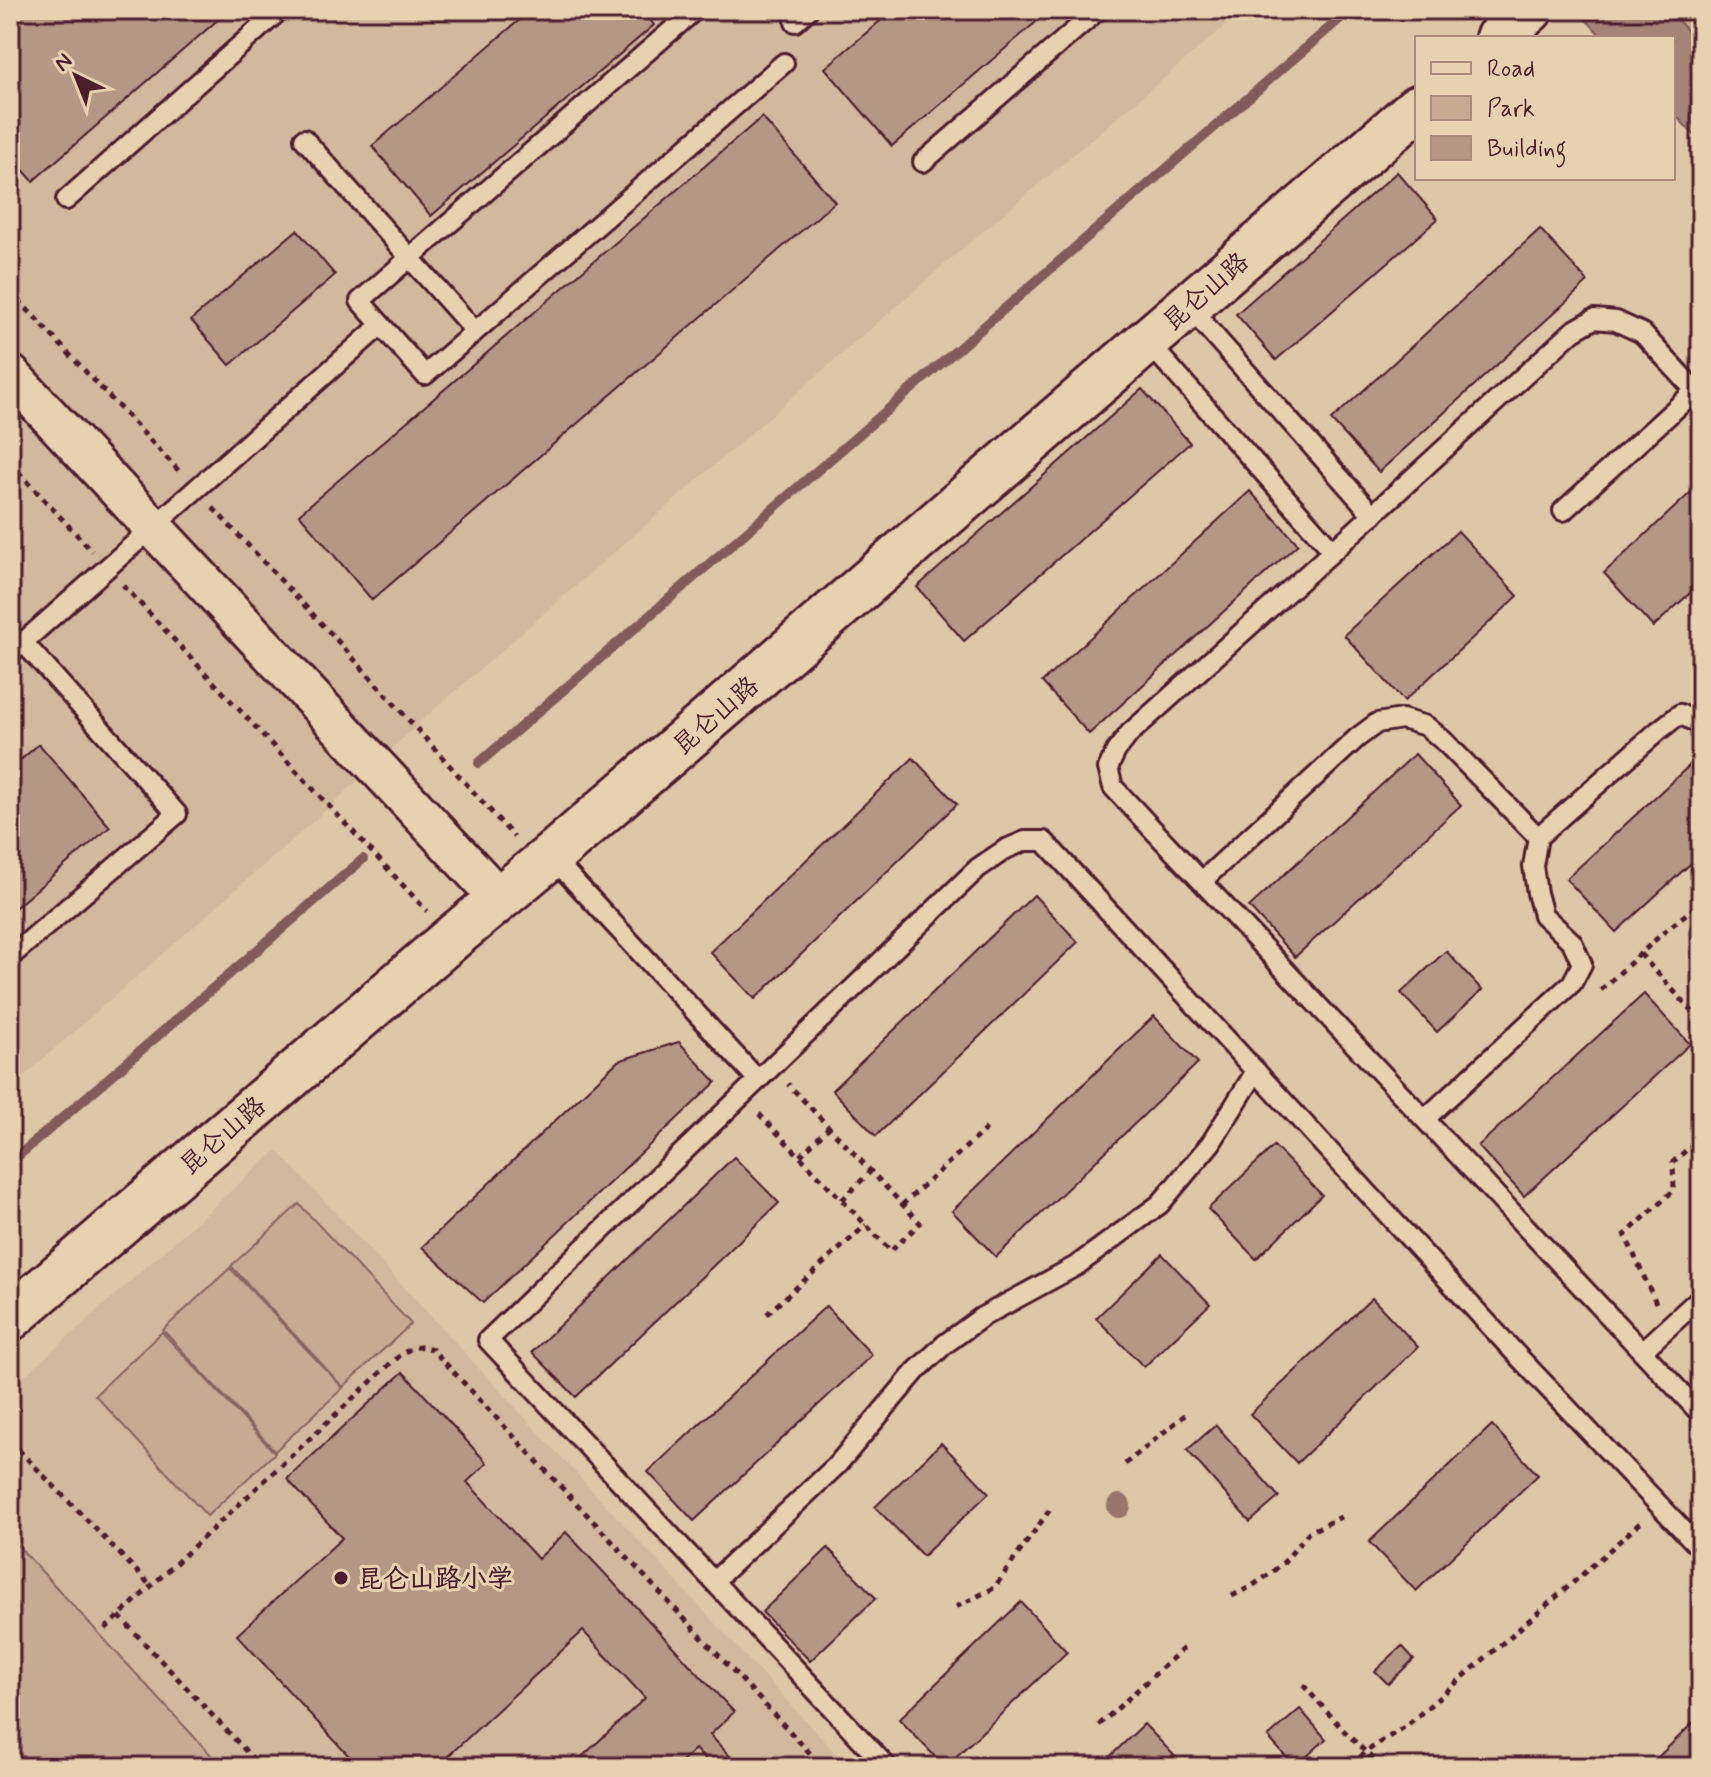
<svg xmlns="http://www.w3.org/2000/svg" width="1711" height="1777" font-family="Mynerve,'LXGW WenKai TC',sans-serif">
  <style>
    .built { fill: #d1b89e }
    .green { fill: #c6aa94; stroke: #886460; stroke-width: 2 }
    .water { fill: #a48477; stroke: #805c59; stroke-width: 2 }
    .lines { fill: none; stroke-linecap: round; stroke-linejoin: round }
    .stream { stroke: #805c59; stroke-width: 10 }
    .building { fill: #b49785; stroke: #4a1f2b; stroke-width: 2 }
    .service-casing { stroke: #4a1f2b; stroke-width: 24 }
    .minor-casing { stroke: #4a1f2b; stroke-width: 44 }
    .tertiary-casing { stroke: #4a1f2b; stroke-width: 50 }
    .path { stroke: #4a1f2b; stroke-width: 5; stroke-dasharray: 6 6; stroke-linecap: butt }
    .service { stroke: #e8d1b1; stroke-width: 18 }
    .minor { stroke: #e8d1b1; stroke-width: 38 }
    .tertiary { stroke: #e8d1b1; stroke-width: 44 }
    .tree { fill: #97766c }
    .poi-dot { fill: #4a1f2b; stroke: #e8d1b1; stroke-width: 3 }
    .labels { text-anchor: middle; stroke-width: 6; stroke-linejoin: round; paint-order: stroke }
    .street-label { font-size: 26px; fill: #4a1f2b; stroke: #e8d1b1 }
    .poi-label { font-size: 26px; font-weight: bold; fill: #4a1f2b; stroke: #e8d1b1; text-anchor: start }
  </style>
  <rect width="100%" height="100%" fill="#dec6a9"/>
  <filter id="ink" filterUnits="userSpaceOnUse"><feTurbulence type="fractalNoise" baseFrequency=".0125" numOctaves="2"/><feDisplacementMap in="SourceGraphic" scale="16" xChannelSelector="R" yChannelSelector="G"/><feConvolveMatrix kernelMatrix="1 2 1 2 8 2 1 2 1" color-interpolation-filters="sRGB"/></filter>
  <g filter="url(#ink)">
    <g class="built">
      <polygon points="10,10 1244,10 969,243 430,713 316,819 10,1088"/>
      <polygon points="277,1150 848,1767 10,1767 10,1389"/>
    </g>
    <g class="green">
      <polygon points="1668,10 1701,10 1701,45"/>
      <polygon points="299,1204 411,1324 343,1387 231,1266"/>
      <polygon points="230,1268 343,1388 275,1451 163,1330"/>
      <polygon points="162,1332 275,1453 207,1516 95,1395"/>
      <polygon points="10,1537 222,1767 10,1767"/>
    </g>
    <polygon class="water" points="1577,10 1668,10 1701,45 1701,142 1673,113 1673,38 1603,38"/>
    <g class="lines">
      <g class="stream">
        <polyline points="479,763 1350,10"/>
        <polyline points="10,1163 363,859"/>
      </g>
    </g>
    <g class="building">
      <polygon points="10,10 229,10 33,181 10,155"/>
      <polygon points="531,10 642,10 654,25 431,216 372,146"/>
      <polygon points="893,10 1050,10 892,146 825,68"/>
      <polygon points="762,117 835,202 372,600 299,514"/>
      <polygon points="1397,172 1438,219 1276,360 1236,314"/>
      <polygon points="1540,229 1588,282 1379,472 1331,420"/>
      <polygon points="297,230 335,275 230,365 191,320"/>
      <polygon points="1142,389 1190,443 964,641 917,587"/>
      <polygon points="1701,483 1701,583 1653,627 1604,573"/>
      <polygon points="1250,491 1298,544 1089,734 1042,682"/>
      <polygon points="1458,531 1518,596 1404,701 1344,635"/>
      <polygon points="39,744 110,827 10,912 10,769"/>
      <polygon points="1415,754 1461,805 1295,957 1249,907"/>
      <polygon points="913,758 957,804 755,999 710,952"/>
      <polygon points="1690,765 1701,776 1701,854 1616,932 1566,879"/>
      <polygon points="1034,895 1078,942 876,1136 832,1090"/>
      <polygon points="1446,951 1482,990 1437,1032 1401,993"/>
      <polygon points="1644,994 1690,1044 1524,1196 1478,1146"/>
      <polygon points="1154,1016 1198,1063 996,1257 952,1211"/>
      <polygon points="679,1042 716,1082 483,1303 422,1247 618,1061"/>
      <polygon points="1274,1146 1322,1195 1256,1259 1208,1209"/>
      <polygon points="734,1157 779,1203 576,1397 532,1352"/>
      <polygon points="1162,1254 1210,1304 1144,1367 1096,1318"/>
      <polygon points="1372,1298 1418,1347 1297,1463 1250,1414"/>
      <polygon points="826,1306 872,1355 694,1521 648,1472"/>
      <polygon points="403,1372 487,1463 467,1482 538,1559 566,1532 734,1712 710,1735 740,1767 712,1767 695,1749 676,1767 571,1767 645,1698 583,1631 446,1758 455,1767 359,1767 237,1635 342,1538 287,1479"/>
      <polygon points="1701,1374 1701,1391 1692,1382"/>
      <polygon points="1216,1425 1279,1497 1250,1522 1187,1450"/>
      <polygon points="1492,1425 1538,1475 1416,1591 1369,1542"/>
      <polygon points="941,1443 989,1493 923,1556 875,1507"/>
      <polygon points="828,1548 876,1598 810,1661 762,1612"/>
      <polygon points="1021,1602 1067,1652 945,1767 899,1719"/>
      <polygon points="1402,1646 1414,1659 1388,1684 1375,1671"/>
      <polygon points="1300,1709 1326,1739 1295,1767 1268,1737"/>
      <polygon points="1701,1715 1701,1767 1648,1767"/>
      <polygon points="1144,1724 1185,1767 1099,1767"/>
    </g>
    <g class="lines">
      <g class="service-casing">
        <g id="service">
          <polyline points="695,10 360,301 425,375 784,63"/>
          <polyline points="795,22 808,10"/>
          <polyline points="304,139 475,331"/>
          <polyline points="923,162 1098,10"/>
          <polyline points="66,200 280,10"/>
          <polyline points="1188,306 1373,515"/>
          <polyline points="1147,341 1333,551"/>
          <polyline points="1701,397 1642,333 1616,321 1594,319 1573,331 1333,551 1130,733 1116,751 1108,768 1113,787 1701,1414"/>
          <polyline points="1563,511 1695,391"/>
          <polyline points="10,654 381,325"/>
          <polyline points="551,856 758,1080"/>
          <polyline points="1202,881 1357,738 1377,723 1402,719 1426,726 1445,742 1538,837"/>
          <polyline points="10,957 177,814 23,642"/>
          <polyline points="1425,1119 1572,983 1582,964 1572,942 1543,915 1537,893 1533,866 1538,837 1658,731 1680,714 1701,725"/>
          <polyline points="1642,1351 1701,1297"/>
          <polyline points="714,1581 837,1465 916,1371 945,1344 982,1317 1076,1266 1160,1204 1211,1143 1256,1071"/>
          <polyline points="887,1767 488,1340 978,868 1006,849 1025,841 1044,841 1516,1354 1701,1549"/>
        </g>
      </g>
      <g class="minor-casing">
        <polyline id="minor" points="10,374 499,898"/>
      </g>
      <g class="tertiary-casing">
        <g id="tertiary">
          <polyline points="1498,38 1530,10"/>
          <polyline points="10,1318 452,938 551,856 1417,108"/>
        </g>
      </g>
      <g class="path">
        <polyline points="10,291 179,471"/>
        <polyline points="10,463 92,551"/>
        <polyline points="213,508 335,638 514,837"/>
        <polyline points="123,585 427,911"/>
        <polyline points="1640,954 1701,1021"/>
        <polyline points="1601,990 1664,932 1701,902"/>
        <polyline points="759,1114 891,1251 920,1223 788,1084"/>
        <polyline points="800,1156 829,1127"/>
        <polyline points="842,1200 871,1171"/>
        <polyline points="902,1205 987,1128"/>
        <polyline points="1656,1303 1625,1235 1674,1190 1673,1162 1701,1137"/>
        <polyline points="767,1314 866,1225"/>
        <polyline points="10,1441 151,1586"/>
        <polyline points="1125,1464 1185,1415"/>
        <polyline points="1232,1596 1252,1586 1271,1573 1285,1561 1309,1532 1341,1517"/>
        <polyline points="956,1607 994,1588 1051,1508"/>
        <polyline points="119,1616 261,1767"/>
        <path d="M105,1629L391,1363C406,1351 413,1343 432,1349L823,1767"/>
        <polyline points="1303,1685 1346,1733 1381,1767"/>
        <polyline points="1099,1725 1187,1645"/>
        <polyline points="1352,1767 1365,1752 1406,1726 1576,1580 1641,1522"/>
      </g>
      <use href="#service" class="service"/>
      <use href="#minor" class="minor"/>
      <use href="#tertiary" class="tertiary"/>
    </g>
    <circle class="tree" cx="1119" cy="1506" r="12"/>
  </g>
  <circle class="poi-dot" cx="341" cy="1578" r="8"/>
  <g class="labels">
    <g class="street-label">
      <text transform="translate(1205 291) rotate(-41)" y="9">昆仑山路</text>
      <text transform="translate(715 715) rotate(-41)" y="9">昆仑山路</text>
      <text transform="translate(222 1135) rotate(-41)" y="9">昆仑山路</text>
    </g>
    <g class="poi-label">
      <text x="357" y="1587">昆仑山路小学</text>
    </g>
  </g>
  <rect width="1711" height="1777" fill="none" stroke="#e8d1b1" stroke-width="40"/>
  <rect x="20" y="20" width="1671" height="1737" fill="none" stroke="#4a1f2b" stroke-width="3" filter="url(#ink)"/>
  <rect x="1415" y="36" width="260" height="144" fill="#e8d1b1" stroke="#a98a7b" stroke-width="2"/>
  <rect x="1431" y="62" width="40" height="12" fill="#e8d1b1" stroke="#a98a7b" stroke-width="2"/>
  <text x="1487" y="76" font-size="24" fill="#4a1f2b">Road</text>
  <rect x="1431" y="96" width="40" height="24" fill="#c6aa94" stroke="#a98a7b" stroke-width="2"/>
  <text x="1487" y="116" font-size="24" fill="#4a1f2b">Park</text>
  <rect x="1431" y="136" width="40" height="24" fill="#b49785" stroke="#a98a7b" stroke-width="2"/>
  <text x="1487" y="156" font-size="24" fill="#4a1f2b">Building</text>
  <g transform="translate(76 76) rotate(317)" stroke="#e8d1b1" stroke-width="6" paint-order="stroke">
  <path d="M0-6L14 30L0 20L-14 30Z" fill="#4a1f2b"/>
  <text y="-12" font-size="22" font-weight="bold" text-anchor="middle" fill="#4a1f2b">N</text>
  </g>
</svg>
